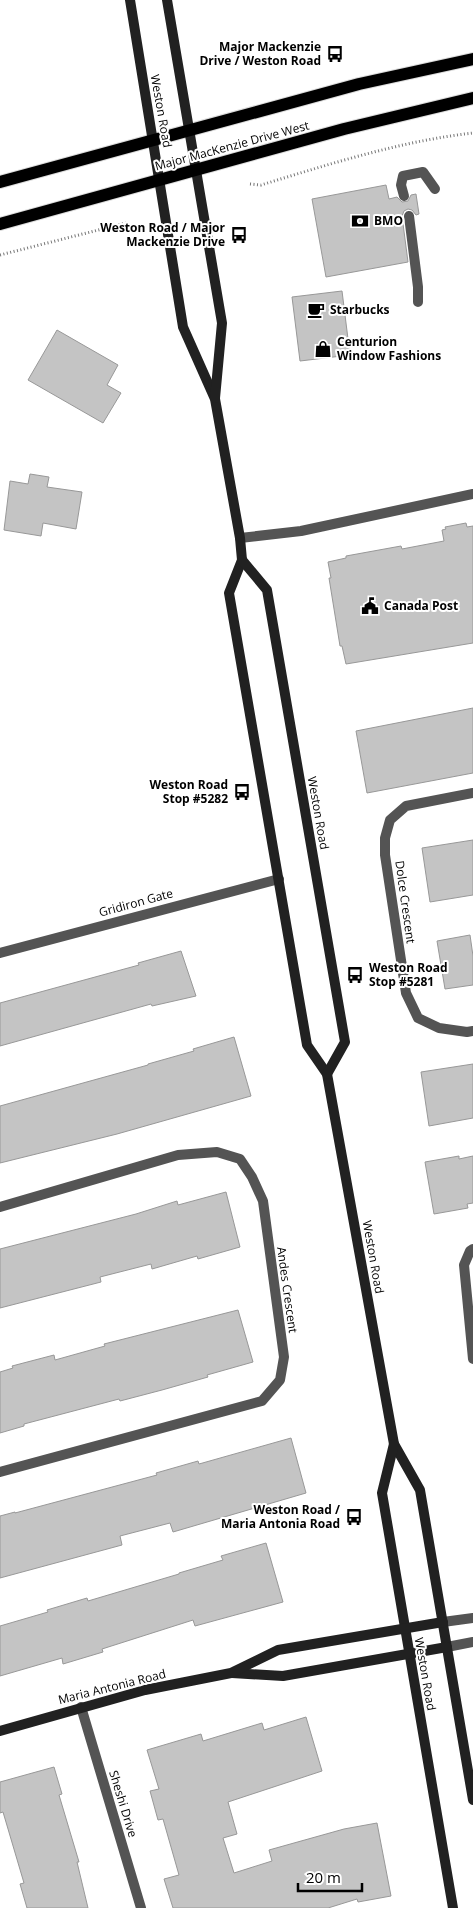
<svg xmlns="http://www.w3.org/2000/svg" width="473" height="1908" font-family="'Open Sans',sans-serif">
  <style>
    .building { fill: #c4c4c4; stroke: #989898 }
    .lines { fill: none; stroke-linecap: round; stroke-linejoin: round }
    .primary-casing { stroke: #dbdbdb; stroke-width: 14 }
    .path { stroke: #767676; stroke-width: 3; stroke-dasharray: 1 2.5; stroke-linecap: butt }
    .lane { stroke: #545454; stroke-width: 10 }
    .street { stroke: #545454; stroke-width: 10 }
    .secondary { stroke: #212121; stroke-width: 10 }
    .primary { stroke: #000; stroke-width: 12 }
    .labels { text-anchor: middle; stroke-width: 4; stroke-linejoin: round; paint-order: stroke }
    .poi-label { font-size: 12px; font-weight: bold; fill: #000; stroke: #fff; text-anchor: start }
    .street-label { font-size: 12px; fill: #000; stroke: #fff }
  </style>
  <rect width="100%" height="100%" fill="#fff"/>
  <g class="building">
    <polygon points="386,185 389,199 397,197 402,202 408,201 411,195 416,194 419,214 416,215 412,210 408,209 404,211 402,216 408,262 326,277 312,199"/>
    <polygon points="342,291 350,355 300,361 292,297"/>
    <polygon points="57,330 118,365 107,385 121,393 103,423 28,380"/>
    <polygon points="30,474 49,477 47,487 82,492 76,529 43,523 41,536 4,530 10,481 28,484"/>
    <polygon points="466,523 467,527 473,526 473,643 346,664 342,646 340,646 329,578 331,578 328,562 346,558 346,556 401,546 402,549 444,541 442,530 446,529 445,527"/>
    <polygon points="473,708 473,773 367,793 356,731"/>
    <polygon points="473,840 473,895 430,902 422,848"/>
    <polygon points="470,935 473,956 473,985 445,989 437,941"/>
    <polygon points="181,951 196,996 152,1006 151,1004 0,1046 0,1003 139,965 138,963"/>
    <polygon points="234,1037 251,1096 117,1134 0,1163 0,1106 148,1065 148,1064 194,1051 193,1049"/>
    <polygon points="473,1064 473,1118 429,1126 421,1072"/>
    <polygon points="459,1156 459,1159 473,1156 473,1203 467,1204 468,1208 434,1214 425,1162"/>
    <polygon points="226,1192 240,1247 198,1259 197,1256 152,1269 151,1264 100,1277 101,1282 0,1308 0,1249 136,1214 177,1201 178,1205"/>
    <polygon points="238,1310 253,1362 207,1375 208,1377 162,1390 120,1401 119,1399 24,1424 24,1426 0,1433 0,1372 13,1368 12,1366 54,1355 55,1360 105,1346 104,1344"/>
    <polygon points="291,1438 306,1493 173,1532 170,1523 120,1536 122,1545 0,1578 0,1516 15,1512 15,1513 157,1475 156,1473 198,1461 199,1464"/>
    <polygon points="266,1543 283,1602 195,1626 193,1620 102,1649 103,1652 63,1664 62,1658 0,1676 0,1626 48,1612 47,1610 87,1598 88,1601 179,1574 179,1573 223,1560 221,1556"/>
    <polygon points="306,1717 322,1771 228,1802 237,1834 223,1838 234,1873 272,1861 269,1850 344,1829 377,1823 391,1896 358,1902 357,1899 328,1908 173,1908 164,1879 179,1875 163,1819 158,1820 150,1791 159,1789 147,1750 201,1734 203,1741 262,1723 264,1730"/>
    <polygon points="54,1767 62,1794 59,1795 79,1862 77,1862 88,1908 27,1908 20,1884 24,1883 3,1812 0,1813 0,1782"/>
  </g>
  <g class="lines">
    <g class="primary-casing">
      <g id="primary">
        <polyline points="0,182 359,84 473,59"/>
        <polyline points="0,224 344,129 473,98"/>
      </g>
    </g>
    <g class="path">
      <path d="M250,184L261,185C330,164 401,141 473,133"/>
      <polyline points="0,255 126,223"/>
    </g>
    <g class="lane">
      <polyline points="404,196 401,185 403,176 423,172 435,189"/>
      <polyline points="409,216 418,287 418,302"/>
      <polyline points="240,538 301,531 473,494"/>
    </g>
    <g class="street">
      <polyline points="473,793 406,806 390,820 385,838 385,855 406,993 418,1018 439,1028 467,1032 473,1031"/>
      <polyline points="0,953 279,879"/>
      <polyline points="0,1207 178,1155 217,1152 240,1159 252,1177 263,1201 284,1357 280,1380 262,1401 0,1472"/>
      <polyline points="473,1249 470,1251 464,1265 473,1359"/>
      <polyline points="443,1622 473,1618"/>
      <polyline points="447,1647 473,1642"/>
      <polyline points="81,1707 141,1908"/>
    </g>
    <g class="secondary">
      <polyline points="130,0 183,327 215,399 240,538 242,560 229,593 307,1045 327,1074 394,1444 420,1490 473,1800"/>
      <polyline points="167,0 222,323 215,398"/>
      <polyline points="242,560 267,590 345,1042 327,1074"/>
      <polyline points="394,1444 382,1493 453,1908"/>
      <polyline points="232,1673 283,1676 447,1647"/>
      <polyline points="0,1731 145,1690 231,1673 278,1650 443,1622"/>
    </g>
    <use href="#primary" class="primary"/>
  </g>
  <defs>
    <g id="bus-bare" transform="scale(1.35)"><path d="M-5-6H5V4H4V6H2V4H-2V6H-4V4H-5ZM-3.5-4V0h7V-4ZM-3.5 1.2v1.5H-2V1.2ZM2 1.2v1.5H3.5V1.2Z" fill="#000" stroke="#fff" stroke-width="2.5" paint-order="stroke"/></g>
    <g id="bank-bare" transform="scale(1.35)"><path d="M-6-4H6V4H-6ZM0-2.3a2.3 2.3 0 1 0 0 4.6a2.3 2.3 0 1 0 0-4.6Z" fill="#000" stroke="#fff" stroke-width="2.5" paint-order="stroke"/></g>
    <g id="cafe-bare" transform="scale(1.35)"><path d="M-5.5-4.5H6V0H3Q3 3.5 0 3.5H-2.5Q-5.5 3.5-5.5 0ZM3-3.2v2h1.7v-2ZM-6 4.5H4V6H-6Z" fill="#000" stroke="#fff" stroke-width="2.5" paint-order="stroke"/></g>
    <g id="shop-bare" transform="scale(1.35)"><path d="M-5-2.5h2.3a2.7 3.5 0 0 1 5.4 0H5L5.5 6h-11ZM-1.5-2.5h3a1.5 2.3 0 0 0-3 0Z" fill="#000" stroke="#fff" stroke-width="2.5" paint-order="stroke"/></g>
    <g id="civic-bare" transform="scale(1.35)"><path d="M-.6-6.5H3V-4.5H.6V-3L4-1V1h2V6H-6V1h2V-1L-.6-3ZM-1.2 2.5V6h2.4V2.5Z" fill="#000" stroke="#fff" stroke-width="2.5" paint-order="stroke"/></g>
  </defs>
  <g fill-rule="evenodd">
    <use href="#bus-bare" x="335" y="54"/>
    <use href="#bank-bare" x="360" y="221"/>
    <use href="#bus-bare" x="239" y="235"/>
    <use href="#cafe-bare" x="316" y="310"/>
    <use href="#shop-bare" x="323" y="349"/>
    <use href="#civic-bare" x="370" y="606"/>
    <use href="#bus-bare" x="242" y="792"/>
    <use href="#bus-bare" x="355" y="975"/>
    <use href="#bus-bare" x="354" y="1517"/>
  </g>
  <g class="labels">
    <g class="poi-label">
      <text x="321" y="51" text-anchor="end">Major Mackenzie<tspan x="321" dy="14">Drive / Weston Road</tspan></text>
      <text x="374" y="225">BMO</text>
      <text x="225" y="232" text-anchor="end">Weston Road / Major<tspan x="225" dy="14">Mackenzie Drive</tspan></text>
      <text x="330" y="314">Starbucks</text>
      <text x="337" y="346">Centurion<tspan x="337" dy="14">Window Fashions</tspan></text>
      <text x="384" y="610">Canada Post</text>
      <text x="228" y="789" text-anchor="end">Weston Road<tspan x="228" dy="14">Stop #5282</tspan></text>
      <text x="369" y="972">Weston Road<tspan x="369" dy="14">Stop #5281</tspan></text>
      <text x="340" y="1514" text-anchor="end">Weston Road /<tspan x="340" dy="14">Maria Antonia Road</tspan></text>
    </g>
    <g class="street-label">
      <text transform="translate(161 111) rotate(80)" y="4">Weston Road</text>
      <text transform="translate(232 146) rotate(-15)" y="4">Major MacKenzie Drive West</text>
      <text transform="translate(318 813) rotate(80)" y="4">Weston Road</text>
      <text transform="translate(405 902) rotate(82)" y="4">Dolce Crescent</text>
      <text transform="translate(136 903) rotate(-15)" y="4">Gridiron Gate</text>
      <text transform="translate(373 1257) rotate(80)" y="4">Weston Road</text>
      <text transform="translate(287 1290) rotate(82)" y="4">Andes Crescent</text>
      <text transform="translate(425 1674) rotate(80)" y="4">Weston Road</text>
      <text transform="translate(112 1687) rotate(-14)" y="4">Maria Antonia Road</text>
      <text transform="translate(123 1804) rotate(73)" y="4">Sheshi Drive</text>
    </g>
  </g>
  <path d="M298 1883v8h64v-8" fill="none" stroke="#000000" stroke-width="2.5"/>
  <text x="306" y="1883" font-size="15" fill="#000000" stroke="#ffffff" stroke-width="4" paint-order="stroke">20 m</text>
</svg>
